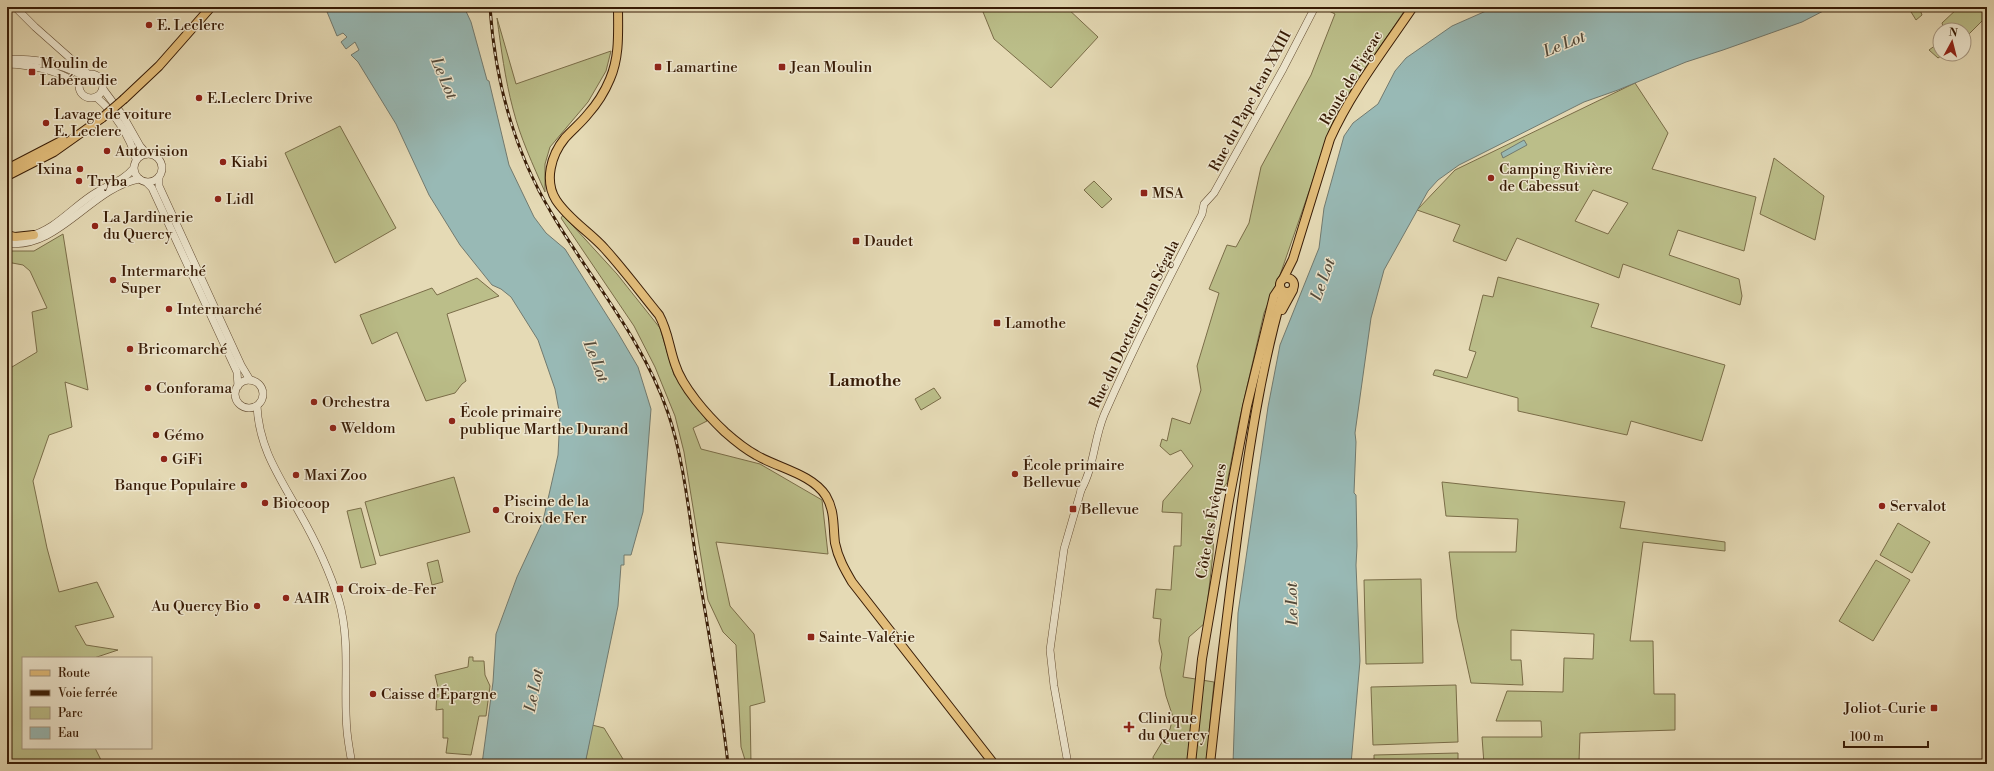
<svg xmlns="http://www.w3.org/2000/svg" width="1994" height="771" font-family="'Libre Bodoni',serif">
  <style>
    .green { fill: #bbbe89; stroke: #7a6d48; fill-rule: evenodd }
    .water { fill: #98b9b5; stroke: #727a6f }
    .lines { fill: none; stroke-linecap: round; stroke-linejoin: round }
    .minor-casing { stroke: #634c32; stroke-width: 8 }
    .major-casing { stroke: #381c06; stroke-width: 10 }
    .minor { stroke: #eee7cf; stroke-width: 7 }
    .major { stroke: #e2bd7a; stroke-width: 8 }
    .rail-casing { stroke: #381c06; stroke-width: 3 }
    .rail { stroke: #eee7cf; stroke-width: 1.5; stroke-dasharray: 4.5; stroke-linecap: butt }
    .major-bridge-casing { stroke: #381c06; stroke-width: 10; stroke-linecap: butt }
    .major-bridge { stroke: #e2bd7a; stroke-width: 8 }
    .poi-dot { fill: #8f2418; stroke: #eee7cf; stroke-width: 1.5 }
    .labels { text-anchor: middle; stroke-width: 3; stroke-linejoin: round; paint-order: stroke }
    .poi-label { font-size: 15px; fill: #381c06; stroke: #eee7cf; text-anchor: start }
    .street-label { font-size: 15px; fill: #381c06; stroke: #eee7cf }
    .water-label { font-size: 16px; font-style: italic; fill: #554b3b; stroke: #eee7cf }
    .quarter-label { font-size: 17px; font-weight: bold; fill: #381c06; stroke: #eee7cf }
  </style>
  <rect width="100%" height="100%" fill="#e5dab5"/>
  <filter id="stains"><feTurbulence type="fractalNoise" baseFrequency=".005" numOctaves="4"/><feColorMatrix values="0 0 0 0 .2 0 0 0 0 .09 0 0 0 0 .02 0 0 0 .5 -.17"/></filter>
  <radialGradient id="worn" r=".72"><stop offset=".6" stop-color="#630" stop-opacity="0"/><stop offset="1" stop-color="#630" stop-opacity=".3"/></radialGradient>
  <g class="green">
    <polygon points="981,7 1066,7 1098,37 1051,88 994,39"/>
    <polygon points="1321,7 1407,7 1337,111 1280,275 1264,313 1238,426 1227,483 1215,499 1213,554 1205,623 1189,637 1183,677 1214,682 1206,764 1154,764 1153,757 1170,729 1173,717 1166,696 1160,668 1162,654 1159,641 1161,619 1153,618 1156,589 1171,590 1174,546 1181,546 1182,513 1162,512 1163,501 1193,466 1181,450 1170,455 1160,446 1162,439 1167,441 1172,418 1190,424 1201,390 1197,366 1219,293 1209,289 1227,245 1236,247 1249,223 1261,167 1311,75 1335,14"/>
    <polygon points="1908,7 1919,7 1922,15 1916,20"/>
    <polygon points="1959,7 1987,7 1987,16 1964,39 1964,30 1944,30 1942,23"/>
    <path d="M497,18L516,84L611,51L606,71L588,102L550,147L545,164V192C533,165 520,137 513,109C505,79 501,48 497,18Z"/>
    <polygon points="1940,42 1940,54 1944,54 1938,58 1929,50"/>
    <path d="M1635,83L1668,133L1652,169L1756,197L1744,251L1678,230L1669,255L1739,279L1742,296L1740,305L1623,264L1619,278L1517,238L1506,261L1453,241L1460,225L1417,210L1455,170ZM1593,190L1628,203L1608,234L1575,221Z"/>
    <polygon points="340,126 396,228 335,263 285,153"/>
    <polygon points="1774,158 1824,196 1815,240 1760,214"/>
    <polygon points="1094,181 1112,199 1102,208 1084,190"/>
    <polygon points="563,215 617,274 660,328 674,375 707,421 693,428 701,449 760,464 822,500 828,554 716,542 730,606 754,634 765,702 750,706 751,764 746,763 741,747 736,645 723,632 708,600 684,452 675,416 655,367 634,326 561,218"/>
    <polygon points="63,234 88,390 65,382 72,427 49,435 33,481 47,548 59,592 97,582 114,617 75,626 86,645 118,650 94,658 23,658 23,748 95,748 103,764 7,764 7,370 37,352 32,312 47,308 30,271 23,265 7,262 7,251 34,251"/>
    <polygon points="1498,277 1599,304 1591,327 1725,365 1702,441 1631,421 1627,435 1518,411 1518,398 1433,375 1435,370 1438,370 1467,378 1476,352 1469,350 1483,295 1493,297"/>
    <polygon points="477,278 499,296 447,314 466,381 462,384 455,393 426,401 397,332 372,344 360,315 432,288 437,295"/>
    <polygon points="934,388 941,398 921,410 915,399"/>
    <polygon points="454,477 470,532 380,556 365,502"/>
    <polygon points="1442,482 1625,502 1620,528 1725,542 1725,551 1643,542 1630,641 1653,641 1654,694 1675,694 1675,730 1580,733 1579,761 1537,762 1537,764 1484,764 1482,737 1542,737 1541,721 1496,721 1507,691 1563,692 1564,658 1593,659 1594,634 1511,630 1511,660 1521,660 1523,685 1471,683 1457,619 1449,552 1516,552 1518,519 1446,516"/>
    <polygon points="361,508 376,564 361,568 347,511"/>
    <polygon points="1898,523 1930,542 1912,573 1880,555"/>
    <polygon points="438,560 443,582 432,585 427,563"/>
    <polygon points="1876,560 1910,580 1873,641 1839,621"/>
    <polygon points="1421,579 1423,663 1366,664 1364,580"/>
    <polygon points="469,657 473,657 473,661 484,661 485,675 490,686 486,716 479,716 471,755 446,753 448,738 443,738 443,709 436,710 437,692 439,692 435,675 468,667"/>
    <polygon points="1456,685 1458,742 1373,745 1371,687"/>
    <polygon points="592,725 604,728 626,764 585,764"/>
    <polygon points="1458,753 1458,764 1374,764 1374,755"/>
  </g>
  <g class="water">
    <polygon points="325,7 464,7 471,22 487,80 489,81 509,165 534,217 546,233 565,249 618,333 638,367 651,409 643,512 631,555 624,555 624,565 621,565 618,606 585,764 482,764 493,682 496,634 517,577 543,521 558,455 560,416 555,389 538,340 511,297 501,289 492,285 460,245 429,195 396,124 358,62 351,55 359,50 355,42 346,49 341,42 347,37 343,33 337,36"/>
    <polygon points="1495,7 1831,7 1802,22 1723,50 1686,62 1618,90 1584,102 1459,165 1438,180 1428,191 1384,270 1371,318 1355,433 1356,442 1354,493 1356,495 1357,546 1356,565 1360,661 1351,764 1233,764 1238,613 1268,407 1280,345 1319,248 1324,208 1344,136 1353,123 1378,104 1395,71 1406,58 1452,26"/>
    <polygon points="1524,140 1527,145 1503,158 1501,153"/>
  </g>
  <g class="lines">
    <g class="minor-casing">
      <g id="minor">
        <polyline points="15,7 35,27 88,74"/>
        <path d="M7,59C37,59 56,62 84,76"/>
        <path d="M7,64C34,65 56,70 79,84"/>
        <circle cx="91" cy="86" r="12"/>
        <polyline points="103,89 123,116 140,146 147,154"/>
        <path d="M96,97C114,112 130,136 136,159"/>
        <circle cx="148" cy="168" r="14"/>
        <polyline points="159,177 159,186 241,365 250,380"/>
        <polyline points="147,183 152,188 237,372 238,386"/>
        <path d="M29,236C56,230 74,205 97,192C110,184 123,181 133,169"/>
        <path d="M7,243C57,251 91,188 139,179"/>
        <circle cx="249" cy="394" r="14"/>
        <path d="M257,406C259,448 279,476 299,512C315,540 329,569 339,601C351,643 343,688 347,731C348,742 350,753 352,764"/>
        <path d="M1081,490C1094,467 1094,439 1104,415C1134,346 1168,280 1202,214L1204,204L1214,193L1283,69L1315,7"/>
        <polyline points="1068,764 1054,686 1050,650 1064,549 1082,487"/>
      </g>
    </g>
    <g class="major-casing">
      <g id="major">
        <path d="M618,7C618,31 620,56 610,79C605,91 597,104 588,114C581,123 572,130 565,138C551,155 544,181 556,200C569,220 590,232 605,249C624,270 641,293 659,315C668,331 669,347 675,364C682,387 707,415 725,432C734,440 745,449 756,455C778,468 812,474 826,496C835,511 833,527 835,543C838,558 845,570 852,582L994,764"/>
        <polyline points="124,99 159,66 211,7"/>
        <polyline points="7,169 63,140"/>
        <polyline points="7,176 54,152 102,118"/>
        <polyline points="7,235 15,237 34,235"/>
        <circle cx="1287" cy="285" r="7"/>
        <path d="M1283,279L1293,259L1330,139C1351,92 1384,50 1413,7"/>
        <polyline points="1282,310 1293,290"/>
        <polyline points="1191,764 1202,659 1229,500 1247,406 1274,296 1280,287"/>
        <path d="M1210,764C1218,689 1227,614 1237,538C1248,455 1260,372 1283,292"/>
      </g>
    </g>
    <use href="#minor" class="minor"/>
    <use href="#major" class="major"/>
    <g class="rail-casing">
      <path id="rail" d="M490,7C495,81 514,151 552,214C591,280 643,339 668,413C683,457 688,506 695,552C707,623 720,693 728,764"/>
    </g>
    <use href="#rail" class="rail"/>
    <g class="major-bridge-casing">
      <polyline id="major-bridge" points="102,118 124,99"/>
    </g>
    <use href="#major-bridge" class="major-bridge"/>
  </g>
  <g class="poi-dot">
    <circle cx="149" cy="25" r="4"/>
    <rect x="654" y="63" width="8" height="8" rx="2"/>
    <rect x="778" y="63" width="8" height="8" rx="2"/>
    <rect x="28" y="68" width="8" height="8" rx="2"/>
    <circle cx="199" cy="98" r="4"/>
    <circle cx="46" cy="123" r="4"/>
    <circle cx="107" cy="151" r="4"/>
    <circle cx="223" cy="162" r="4"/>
    <circle cx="80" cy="169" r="4"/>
    <circle cx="1491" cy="178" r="4"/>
    <circle cx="79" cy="181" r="4"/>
    <rect x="1140" y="189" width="8" height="8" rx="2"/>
    <circle cx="218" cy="199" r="4"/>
    <circle cx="95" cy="226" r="4"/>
    <rect x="852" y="237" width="8" height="8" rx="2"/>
    <circle cx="113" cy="280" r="4"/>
    <circle cx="169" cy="309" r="4"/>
    <rect x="993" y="319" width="8" height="8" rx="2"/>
    <circle cx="130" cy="349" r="4"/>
    <circle cx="148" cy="388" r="4"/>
    <circle cx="314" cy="402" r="4"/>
    <circle cx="452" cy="421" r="4"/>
    <circle cx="333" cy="428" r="4"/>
    <circle cx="156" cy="435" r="4"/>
    <circle cx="164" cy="459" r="4"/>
    <circle cx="1015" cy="474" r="4"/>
    <circle cx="296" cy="475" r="4"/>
    <circle cx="244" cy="485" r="4"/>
    <circle cx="265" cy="503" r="4"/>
    <circle cx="1882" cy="506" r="4"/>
    <rect x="1069" y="505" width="8" height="8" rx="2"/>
    <circle cx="496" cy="510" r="4"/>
    <rect x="336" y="585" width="8" height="8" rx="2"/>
    <circle cx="286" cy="598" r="4"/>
    <circle cx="257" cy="606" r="4"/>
    <rect x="807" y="633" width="8" height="8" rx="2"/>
    <circle cx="373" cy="694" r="4"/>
    <rect x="1930" y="704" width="8" height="8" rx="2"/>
    <path d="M1127 721h4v4h4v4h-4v4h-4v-4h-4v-4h4z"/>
  </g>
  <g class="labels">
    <g class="poi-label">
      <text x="157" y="30">E. Leclerc</text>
      <text x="40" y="68">Moulin de<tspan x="40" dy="17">Labéraudie</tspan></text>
      <text x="666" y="72">Lamartine</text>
      <text x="790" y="72">Jean Moulin</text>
      <text x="207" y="103">E.Leclerc Drive</text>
      <text x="54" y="119">Lavage de voiture<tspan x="54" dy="17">E. Leclerc</tspan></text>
      <text x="115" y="156">Autovision</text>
      <text x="231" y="167">Kiabi</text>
      <text x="72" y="174" text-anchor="end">Ixina</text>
      <text x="1499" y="174">Camping Rivière<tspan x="1499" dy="17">de Cabessut</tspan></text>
      <text x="87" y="186">Tryba</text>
      <text x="1152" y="198">MSA</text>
      <text x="226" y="204">Lidl</text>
      <text x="103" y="222">La Jardinerie<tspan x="103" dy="17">du Quercy</tspan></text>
      <text x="864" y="246">Daudet</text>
      <text x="121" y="276">Intermarché<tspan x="121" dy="17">Super</tspan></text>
      <text x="177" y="314">Intermarché</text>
      <text x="1005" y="328">Lamothe</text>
      <text x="138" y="354">Bricomarché</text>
      <text x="156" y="393">Conforama</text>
      <text x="322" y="407">Orchestra</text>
      <text x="460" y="417">École primaire<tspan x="460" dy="17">publique Marthe Durand</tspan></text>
      <text x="341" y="433">Weldom</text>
      <text x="164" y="440">Gémo</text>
      <text x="172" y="464">GiFi</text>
      <text x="1023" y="470">École primaire<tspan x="1023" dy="17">Bellevue</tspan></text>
      <text x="304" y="480">Maxi Zoo</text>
      <text x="236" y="490" text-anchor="end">Banque Populaire</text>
      <text x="504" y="506">Piscine de la<tspan x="504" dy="17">Croix de Fer</tspan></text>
      <text x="273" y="508">Biocoop</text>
      <text x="1890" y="511">Servalot</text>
      <text x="1081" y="514">Bellevue</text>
      <text x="348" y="594">Croix-de-Fer</text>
      <text x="294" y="603">AAIR</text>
      <text x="249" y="611" text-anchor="end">Au Quercy Bio</text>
      <text x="819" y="642">Sainte-Valérie</text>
      <text x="381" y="699">Caisse d'Épargne</text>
      <text x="1926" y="713" text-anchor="end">Joliot-Curie</text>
      <text x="1138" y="723">Clinique<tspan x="1138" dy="17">du Quercy</tspan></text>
    </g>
    <g class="street-label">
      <text transform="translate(1351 78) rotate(-59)" y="5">Route de Figeac</text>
      <text transform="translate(1250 101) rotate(-62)" y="5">Rue du Pape Jean XXIII</text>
      <text transform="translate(1134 324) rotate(-64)" y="5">Rue du Docteur Jean Ségala</text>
      <text transform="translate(1211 521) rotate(-80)" y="5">Côte des Évêques</text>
    </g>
    <g class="water-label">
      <text transform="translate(1564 43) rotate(-22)" y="6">Le Lot</text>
      <text transform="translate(445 78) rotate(67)" y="6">Le Lot</text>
      <text transform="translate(1322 279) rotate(-70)" y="6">Le Lot</text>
      <text transform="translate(597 361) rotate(69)" y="6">Le Lot</text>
      <text transform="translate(1291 604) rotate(-91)" y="6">Le Lot</text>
      <text transform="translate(533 690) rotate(-79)" y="6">Le Lot</text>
    </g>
    <g class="quarter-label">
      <text x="865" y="386">Lamothe</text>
    </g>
  </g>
  <rect width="1994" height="771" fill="none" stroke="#e5dab5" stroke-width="24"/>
  <rect x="8" y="8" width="1978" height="755" fill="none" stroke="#381c06" stroke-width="2"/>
  <rect x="12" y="12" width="1970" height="747" fill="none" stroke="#381c06"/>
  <rect x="22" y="657" width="130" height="92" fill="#eee7cf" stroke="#a5967f"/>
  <rect x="30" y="670" width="20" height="6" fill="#e2bd7a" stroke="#a5967f"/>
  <text x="58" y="677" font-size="12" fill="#381c06">Route</text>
  <rect x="30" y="690" width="20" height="6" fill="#381c06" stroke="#a5967f"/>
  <text x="58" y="697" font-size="12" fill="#381c06">Voie ferrée</text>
  <rect x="30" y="707" width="20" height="12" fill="#bbbe89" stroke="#a5967f"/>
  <text x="58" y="717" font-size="12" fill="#381c06">Parc</text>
  <rect x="30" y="727" width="20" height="12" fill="#98b9b5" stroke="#a5967f"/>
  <text x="58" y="737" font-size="12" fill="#381c06">Eau</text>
  <g transform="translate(1952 42) rotate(7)"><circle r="19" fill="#eee7cf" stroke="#a5967f"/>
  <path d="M0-3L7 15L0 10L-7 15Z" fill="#8f2418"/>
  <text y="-6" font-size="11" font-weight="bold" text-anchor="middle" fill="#381c06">N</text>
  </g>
  <path d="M1844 741v6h84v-6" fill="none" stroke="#381c06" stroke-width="2"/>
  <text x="1850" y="741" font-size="12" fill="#381c06" stroke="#eee7cf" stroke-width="3" paint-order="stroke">100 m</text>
  <rect width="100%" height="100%" filter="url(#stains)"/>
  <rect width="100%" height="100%" fill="url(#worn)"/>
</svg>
